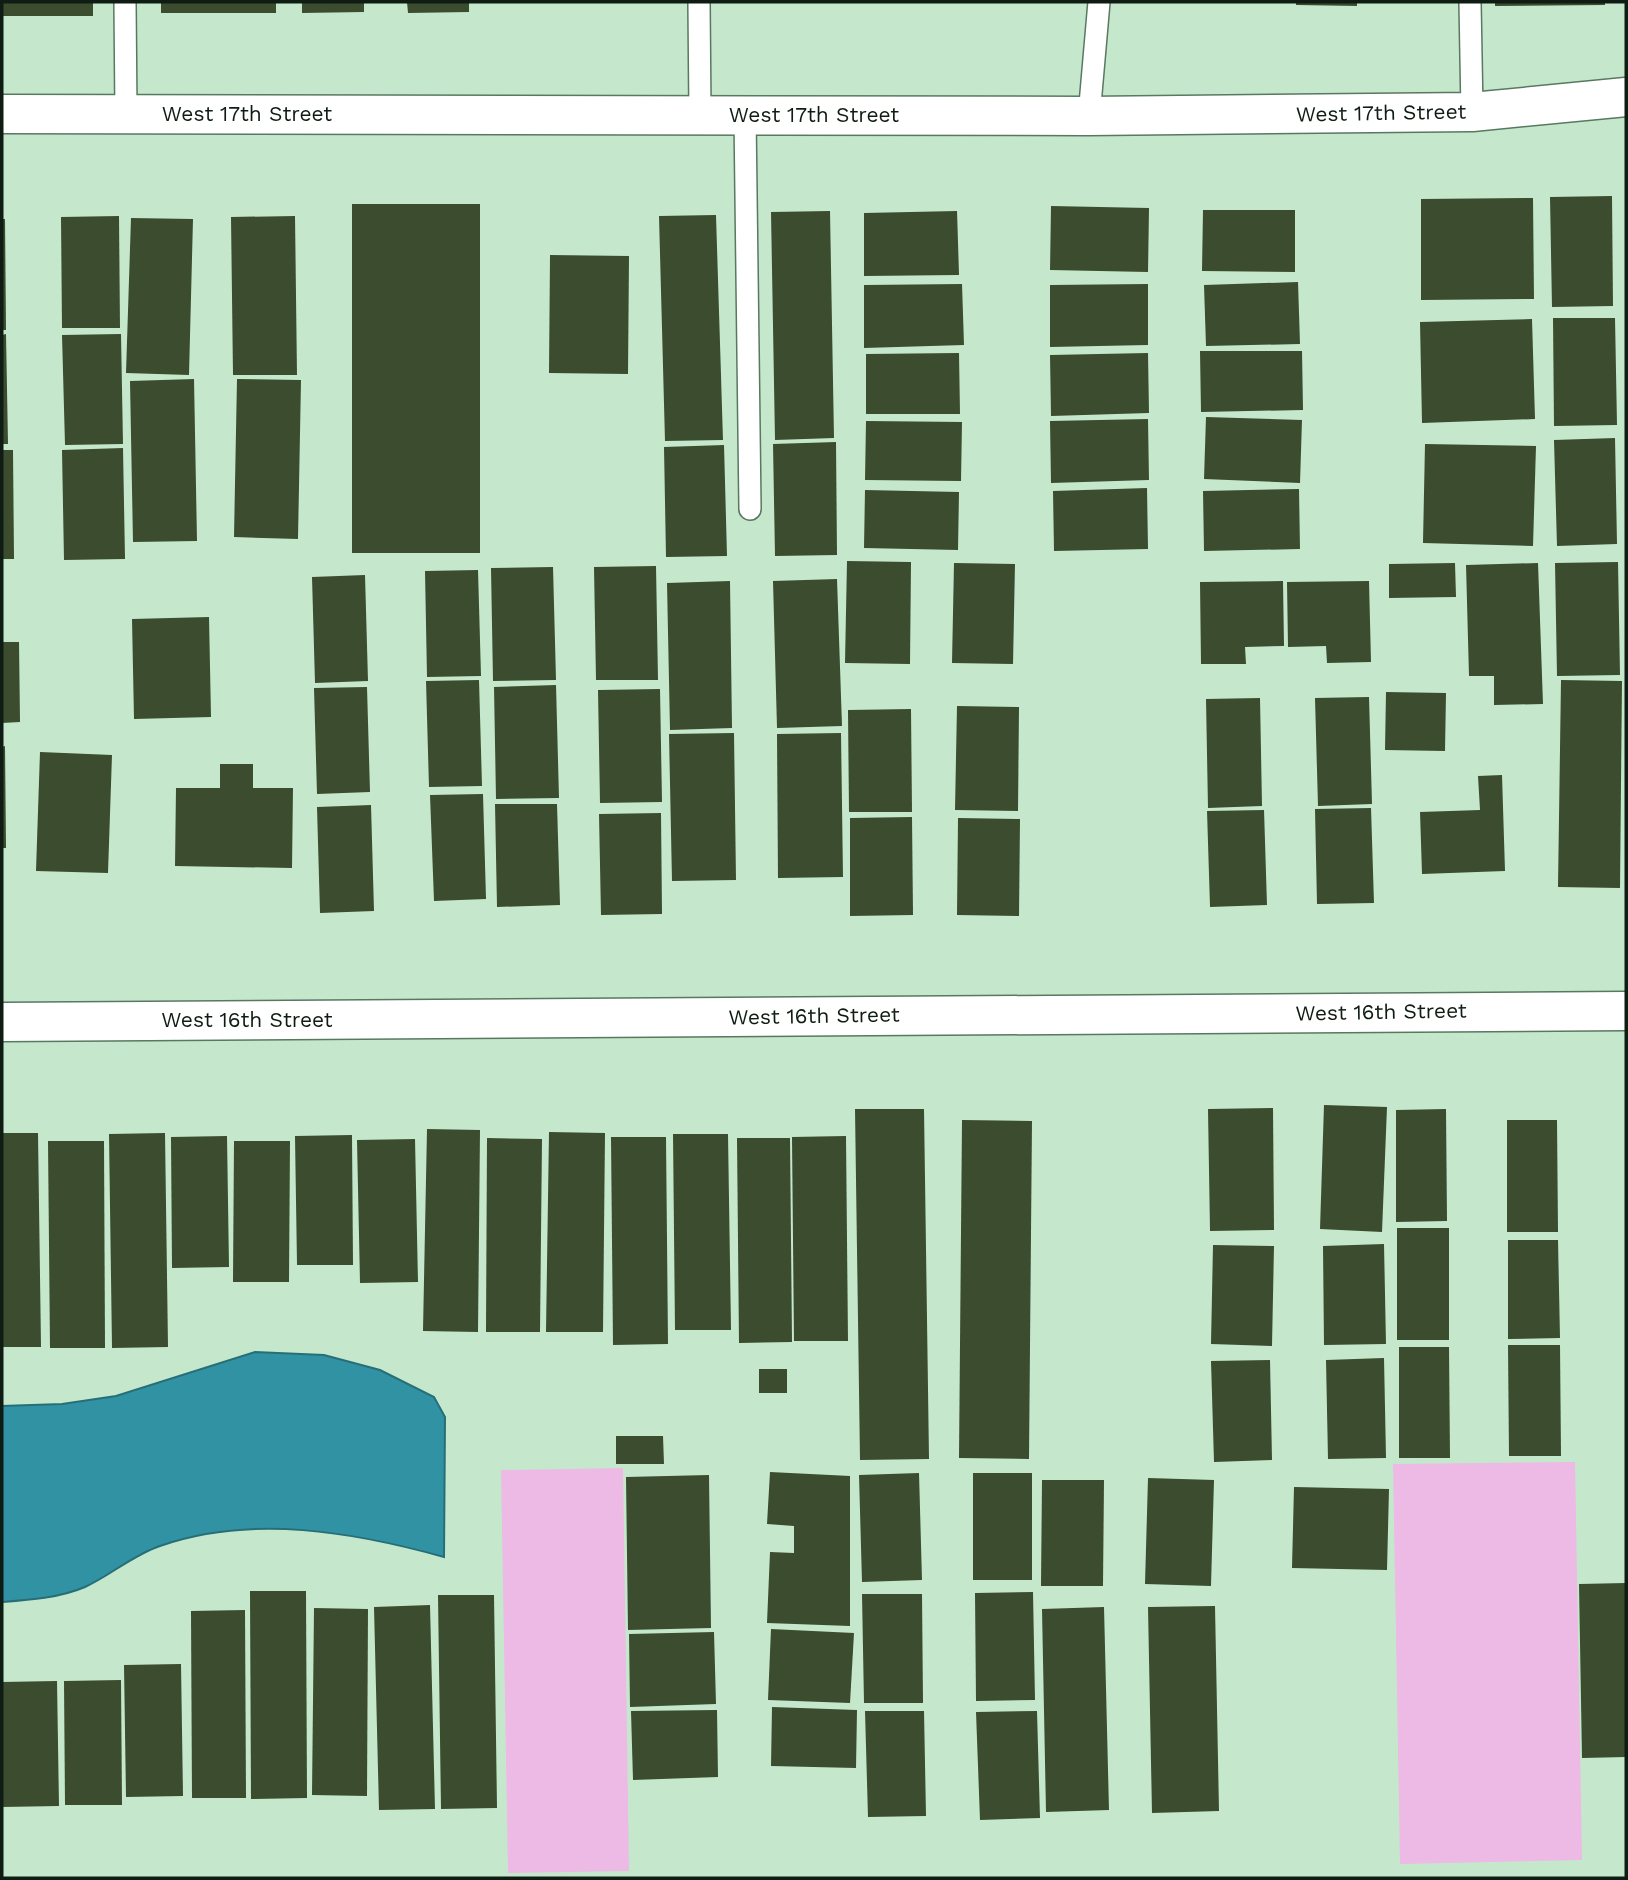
<svg xmlns="http://www.w3.org/2000/svg" width="1628" height="1880" viewBox="0 0 1628 1880" font-family="'Work Sans',sans-serif">
<style>
.green{fill:#edb9e5}
.water{fill:#3192a3;stroke:#276f78;stroke-width:2}
.building{fill:#3c4c2e}
.lines{fill:none;stroke-linecap:round;stroke-linejoin:round}
.service-casing{stroke:#587860;stroke-width:24}
.minor-casing{stroke:#587860;stroke-width:41}
.service{stroke:#fff;stroke-width:21}
.minor{stroke:#fff;stroke-width:38}
.labels{text-anchor:middle;stroke-width:7;stroke-linejoin:round;paint-order:stroke}
.street-label{font-size:21px;fill:#0f1c13;stroke:#fff}
</style>
<rect width="100%" height="100%" fill="#c5e8cd"/>
<g class="green">
<polygon points="1575,1462 1582,1860 1400,1864 1393,1464"/>
<polygon points="623,1468 629,1871 508,1873 501,1470"/>
</g>
<path class="water" d="M255,1352l69,3 56,15 54,27 11,20 -1,140c-90,-25 -192,-43 -284,-11 -27,9 -49,29 -75,41 -26,11 -55,13 -83,15v-196l60,-2 54,-8z"/>
<g class="building">
<rect x="2" y="2" width="91" height="14"/>
<rect x="161" y="2" width="115" height="11"/>
<polygon points="302,2 364,2 364,12 302,13"/>
<polygon points="407,2 469,2 469,12 408,13"/>
<polygon points="1296,2 1357,2 1357,6 1296,5"/>
<polygon points="1495,2 1605,2 1605,5 1495,6"/>
<polygon points="1612,196 1613,306 1552,307 1550,197"/>
<polygon points="1533,198 1534,299 1421,300 1421,199"/>
<rect x="352" y="204" width="128" height="349"/>
<polygon points="1051,206 1149,208 1148,272 1050,270"/>
<polygon points="1203,210 1295,210 1295,272 1202,271"/>
<polygon points="830,211 834,438 775,440 771,212"/>
<polygon points="957,211 959,275 864,276 864,213"/>
<polygon points="716,215 723,440 665,441 659,216"/>
<polygon points="119,216 120,328 62,328 61,217"/>
<polygon points="295,216 297,375 233,375 231,217"/>
<polygon points="131,218 193,219 189,375 126,373"/>
<polygon points="2,219 5,219 6,330 2,330"/>
<polygon points="550,255 629,256 628,374 549,373"/>
<polygon points="1298,282 1300,344 1206,346 1204,285"/>
<polygon points="962,284 964,345 864,348 864,285"/>
<polygon points="1148,284 1148,345 1050,347 1050,285"/>
<polygon points="1553,318 1615,318 1617,425 1554,426"/>
<polygon points="1532,319 1535,419 1422,423 1420,322"/>
<polygon points="6,334 8,444 2,444 2,335"/>
<polygon points="121,334 123,444 65,445 62,335"/>
<polygon points="1200,351 1302,351 1303,410 1201,412"/>
<polygon points="959,353 960,414 866,414 866,354"/>
<polygon points="1148,353 1149,413 1051,416 1050,355"/>
<polygon points="194,379 197,541 133,542 130,381"/>
<polygon points="237,379 301,380 298,539 234,537"/>
<polygon points="1206,417 1302,420 1300,483 1204,479"/>
<polygon points="1148,419 1149,480 1051,483 1050,421"/>
<polygon points="866,421 962,422 961,481 865,480"/>
<polygon points="1615,438 1617,544 1557,546 1554,440"/>
<polygon points="836,442 837,555 775,556 773,444"/>
<polygon points="1425,444 1536,446 1533,546 1423,543"/>
<polygon points="724,445 727,556 666,557 664,447"/>
<polygon points="123,448 125,559 64,560 62,450"/>
<polygon points="2,450 13,450 14,559 2,559"/>
<polygon points="1147,488 1148,549 1054,551 1053,491"/>
<polygon points="1299,489 1300,549 1204,551 1203,491"/>
<polygon points="865,490 959,492 958,550 864,548"/>
<polygon points="847,561 911,562 910,664 845,663"/>
<polygon points="1618,562 1620,675 1557,676 1555,563"/>
<polygon points="954,563 1015,564 1013,664 952,663"/>
<polygon points="1455,563 1456,597 1389,598 1389,564"/>
<polygon points="1538,563 1543,704 1494,705 1494,676 1469,676 1466,565"/>
<polygon points="656,566 658,680 596,680 594,567"/>
<polygon points="553,567 556,680 493,681 491,568"/>
<polygon points="478,570 481,676 427,677 425,571"/>
<polygon points="365,575 368,681 315,683 312,577"/>
<polygon points="837,579 842,726 777,728 773,581"/>
<polygon points="730,581 732,728 670,730 667,583"/>
<polygon points="1283,581 1284,646 1245,647 1246,664 1201,664 1200,582"/>
<polygon points="1369,581 1371,662 1327,663 1326,646 1288,647 1287,582"/>
<polygon points="209,617 211,717 134,719 132,619"/>
<polygon points="2,642 19,642 20,722 2,723"/>
<polygon points="479,680 482,786 429,787 426,681"/>
<polygon points="1561,680 1622,681 1620,888 1558,887"/>
<polygon points="556,685 559,798 496,799 494,687"/>
<polygon points="367,687 370,792 317,794 314,688"/>
<polygon points="660,689 662,802 600,803 598,690"/>
<polygon points="1386,692 1446,693 1445,751 1385,750"/>
<polygon points="1369,697 1372,804 1318,806 1315,698"/>
<polygon points="1260,698 1262,806 1208,808 1206,699"/>
<polygon points="957,706 1019,707 1018,811 955,810"/>
<polygon points="911,709 912,812 849,812 848,710"/>
<polygon points="734,733 736,880 672,881 669,734"/>
<polygon points="841,733 843,877 778,878 777,734"/>
<polygon points="5,746 6,848 2,848 2,747"/>
<polygon points="40,752 112,755 108,873 36,871"/>
<polygon points="220,764 253,764 253,788 293,788 292,868 175,866 176,788 220,788"/>
<polygon points="1502,775 1505,871 1422,874 1420,812 1480,810 1478,776"/>
<polygon points="483,794 486,899 434,901 430,795"/>
<polygon points="495,804 557,804 560,905 497,907"/>
<polygon points="371,805 374,911 320,913 317,807"/>
<polygon points="1371,808 1374,903 1317,904 1315,809"/>
<polygon points="1264,810 1267,905 1210,907 1207,811"/>
<polygon points="661,813 662,914 601,915 599,814"/>
<polygon points="912,817 913,915 850,916 850,818"/>
<polygon points="958,818 1020,819 1019,916 957,915"/>
<polygon points="1324,1105 1387,1107 1382,1232 1320,1229"/>
<polygon points="1273,1108 1274,1230 1210,1231 1208,1109"/>
<polygon points="855,1109 924,1109 929,1459 860,1460"/>
<polygon points="1446,1109 1447,1221 1396,1222 1396,1110"/>
<polygon points="962,1120 1032,1121 1029,1459 959,1458"/>
<polygon points="1507,1120 1557,1120 1558,1232 1507,1232"/>
<polygon points="427,1129 480,1130 478,1332 423,1331"/>
<polygon points="549,1132 605,1133 603,1332 546,1332"/>
<polygon points="2,1133 38,1133 41,1347 2,1347"/>
<polygon points="165,1133 168,1347 112,1348 109,1134"/>
<polygon points="673,1134 728,1134 731,1330 675,1330"/>
<polygon points="352,1135 353,1265 297,1265 295,1136"/>
<polygon points="227,1136 229,1267 172,1268 171,1137"/>
<polygon points="846,1136 848,1341 794,1341 792,1137"/>
<polygon points="611,1137 666,1137 668,1344 613,1345"/>
<polygon points="487,1138 542,1139 540,1332 486,1332"/>
<polygon points="737,1138 790,1138 792,1342 739,1343"/>
<polygon points="415,1139 418,1282 360,1283 357,1140"/>
<polygon points="48,1141 104,1141 105,1348 50,1348"/>
<polygon points="234,1141 290,1141 289,1282 233,1282"/>
<rect x="1397" y="1228" width="52" height="112"/>
<polygon points="1508,1240 1558,1240 1560,1338 1508,1339"/>
<polygon points="1384,1244 1386,1344 1324,1345 1323,1246"/>
<polygon points="1213,1245 1274,1246 1272,1346 1211,1344"/>
<polygon points="1508,1345 1560,1345 1561,1456 1509,1456"/>
<polygon points="1399,1347 1449,1347 1450,1458 1399,1458"/>
<polygon points="1384,1358 1386,1458 1328,1459 1326,1360"/>
<polygon points="1270,1360 1272,1460 1214,1462 1211,1361"/>
<rect x="759" y="1369" width="28" height="24"/>
<polygon points="616,1436 663,1436 664,1464 616,1464"/>
<polygon points="770,1472 850,1476 850,1626 767,1623 770,1552 794,1553 794,1526 767,1524"/>
<polygon points="919,1473 922,1580 862,1582 859,1475"/>
<rect x="973" y="1473" width="59" height="107"/>
<polygon points="709,1475 711,1628 628,1630 626,1477"/>
<polygon points="1148,1478 1214,1480 1211,1586 1145,1584"/>
<polygon points="1042,1480 1104,1480 1103,1586 1041,1586"/>
<polygon points="1294,1487 1389,1489 1387,1570 1292,1568"/>
<polygon points="1626,1583 1626,1757 1582,1758 1579,1584"/>
<polygon points="250,1591 306,1591 307,1798 251,1799"/>
<polygon points="1033,1592 1035,1700 976,1701 975,1593"/>
<polygon points="862,1594 922,1594 923,1703 864,1703"/>
<polygon points="438,1595 494,1595 497,1808 441,1809"/>
<polygon points="430,1605 435,1809 379,1810 374,1607"/>
<polygon points="1215,1606 1219,1811 1152,1813 1148,1607"/>
<polygon points="1104,1607 1109,1810 1046,1812 1042,1609"/>
<polygon points="314,1608 368,1609 367,1796 312,1795"/>
<polygon points="245,1610 246,1798 192,1798 191,1611"/>
<polygon points="771,1629 854,1633 850,1703 768,1700"/>
<polygon points="714,1632 716,1704 630,1707 629,1634"/>
<polygon points="181,1664 183,1796 126,1797 124,1665"/>
<polygon points="121,1680 122,1805 65,1805 64,1681"/>
<polygon points="57,1681 59,1806 2,1807 2,1682"/>
<polygon points="772,1707 857,1710 856,1768 771,1766"/>
<polygon points="717,1710 718,1777 633,1780 631,1711"/>
<polygon points="865,1711 924,1711 926,1816 868,1817"/>
<polygon points="1037,1711 1040,1818 980,1820 976,1712"/>
</g>
<g class="lines">
<g class="service-casing">
<g id="service">
<polyline points="125,2 126,114"/>
<polyline points="699,2 700,115"/>
<polyline points="1470,2 1472,112"/>
<polyline points="745,115 750,509"/>
<polyline points="1089,116 1099,2"/>
</g>
</g>
<g class="minor-casing">
<g id="minor">
<polyline points="2,114 1089,116 1472,112 1626,97"/>
<polyline points="2,1022 1626,1011"/>
</g>
</g>
<use href="#service" class="service"/>
<use href="#minor" class="minor"/>
</g>
<g class="labels">
<g class="street-label">
<text transform="translate(1381 113) rotate(-1)" y="7">West 17th Street</text>
<text x="247" y="121">West 17th Street</text>
<text x="814" y="122">West 17th Street</text>
<text transform="translate(1381 1012) rotate(-1)" y="7">West 16th Street</text>
<text transform="translate(814 1016) rotate(-1)" y="7">West 16th Street</text>
<text x="247" y="1027">West 16th Street</text>
</g>
</g>
<rect width="1628" height="1880" fill="none" stroke="#0f1c13" stroke-width="7"/>
</svg>
